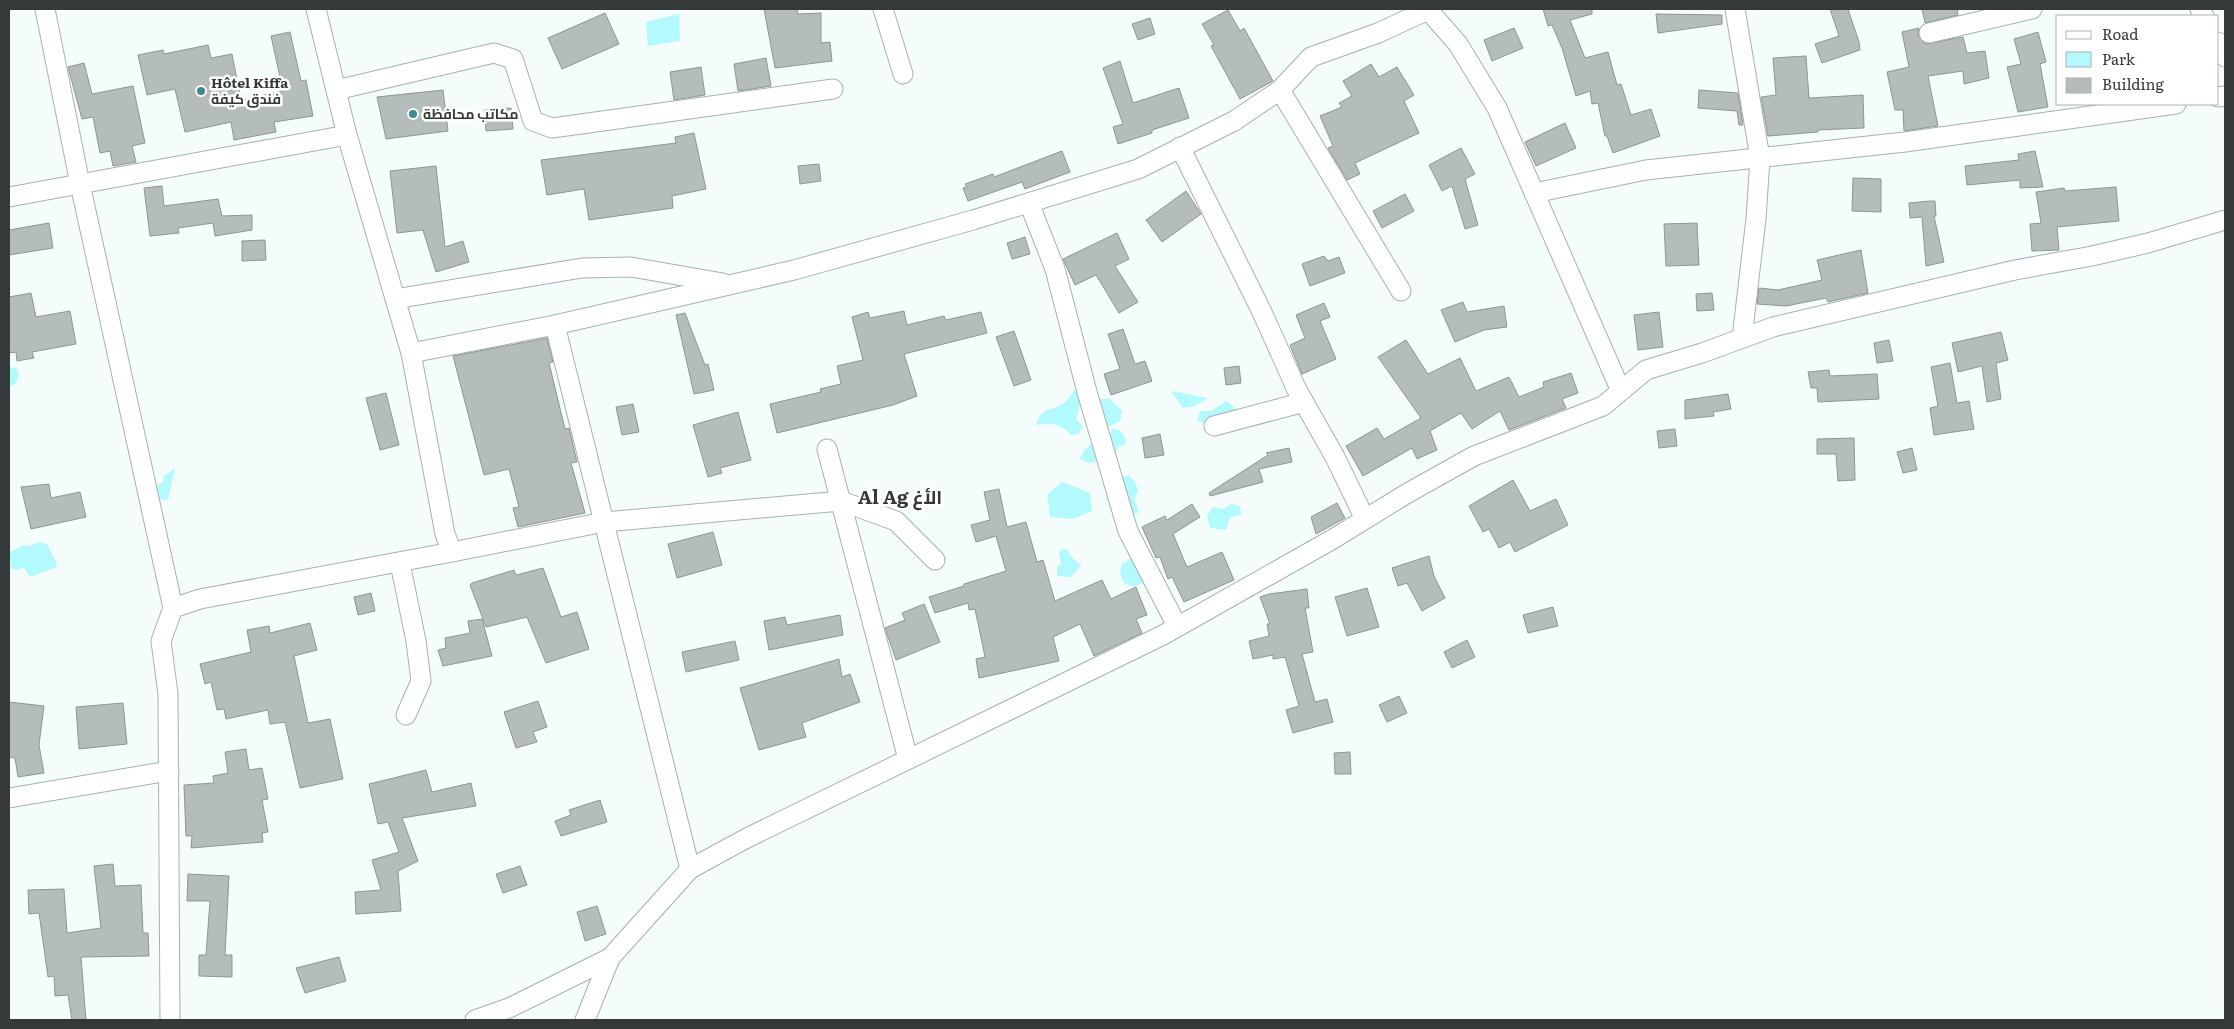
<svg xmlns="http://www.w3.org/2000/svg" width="2234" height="1029" viewBox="0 0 2234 1029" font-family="Literata,Cairo,serif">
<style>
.green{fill:#b2fafd}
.building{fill:#b5bcbc;stroke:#8e9595}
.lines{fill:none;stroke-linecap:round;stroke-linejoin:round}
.street-casing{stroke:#a9afb0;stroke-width:21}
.street{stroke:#fff;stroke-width:19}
.poi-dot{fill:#40888b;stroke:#fff;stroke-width:2}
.labels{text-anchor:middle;stroke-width:5;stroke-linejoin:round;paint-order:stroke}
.poi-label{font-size:14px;font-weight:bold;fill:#363939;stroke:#fff;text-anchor:start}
.district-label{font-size:19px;font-weight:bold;fill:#363939;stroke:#fff}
</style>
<rect width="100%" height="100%" fill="#f5fcfc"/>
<g class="green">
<polygon points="679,14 680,41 648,46 646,22"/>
<polygon points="9,367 16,368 19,374 16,383 9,387"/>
<path d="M1074,390l9,4 -7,25 7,8 -5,7 -7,1c-11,-12 -19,-12 -35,-10 6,-24 26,-9 38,-35z"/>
<polygon points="1171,391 1208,398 1195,406 1183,408"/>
<polygon points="1097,399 1110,399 1122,411 1120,421 1103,429"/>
<path d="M1226,401l11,9c-10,11 -26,17 -40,11l3,-10h11z"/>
<polygon points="1112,429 1119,430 1125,437 1126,445 1119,446 1114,456 1108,439"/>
<polygon points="1093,442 1100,461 1089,463 1079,459 1086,448"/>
<polygon points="175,468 168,500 158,499 153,488 163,482 164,476"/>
<polygon points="1128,475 1135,482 1138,491 1134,499 1139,512 1134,514 1128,510 1119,480"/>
<polygon points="1062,482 1090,493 1092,511 1073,519 1050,517 1047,495"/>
<polygon points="1231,504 1240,506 1241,515 1230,517 1226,530 1210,528 1207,516 1213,507 1223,509"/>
<path d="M40,542l8,3c2,8 8,13 9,22l-27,10 -6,-9 -7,2 -6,-2 -2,-16 10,-4 3,-3 8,1z"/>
<polygon points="1063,548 1069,551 1070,556 1081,565 1071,577 1057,576 1057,567 1061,564 1059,552"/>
<polygon points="1133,557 1146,581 1134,587 1124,583 1120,573 1122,564"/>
</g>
<g class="building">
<polygon points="764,9 797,9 798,14 821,13 821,43 830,42 832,61 775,68"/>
<polygon points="1543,9 1592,9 1592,14 1570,20 1585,58 1608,52 1617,85 1621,84 1631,115 1651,109 1660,136 1613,153 1607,136 1605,136 1598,103 1592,104 1590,91 1576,96 1562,48 1552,25 1548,26"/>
<polygon points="1830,9 1848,9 1859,42 1860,50 1822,63 1815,44 1839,36"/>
<polygon points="1922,9 1957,9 1958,15 1925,23"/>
<polygon points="1228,10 1240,31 1244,28 1273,81 1240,99 1211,46 1214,45 1202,24"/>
<polygon points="605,13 619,44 562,69 548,38"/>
<polygon points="1656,14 1722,15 1722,24 1658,33"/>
<polygon points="1150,18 1155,34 1138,40 1132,24"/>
<polygon points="1514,28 1523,48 1492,61 1484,40"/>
<polygon points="1919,28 1918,36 1925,44 1963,37 1967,53 1985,51 1989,78 1964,84 1963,71 1928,76 1938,126 1904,131 1903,110 1895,110 1887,72 1909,67 1902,32"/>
<polygon points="290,32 301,81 306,80 313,116 274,122 276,132 234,140 231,122 185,132 175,89 147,95 138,55 163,50 164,54 208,45 211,58 232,54 241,100 283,91 271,36"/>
<polygon points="2038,32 2046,62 2040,64 2048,107 2018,112 2007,67 2021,64 2014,39"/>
<polygon points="1806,56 1809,98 1863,95 1864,128 1818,130 1818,132 1768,136 1761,97 1776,95 1773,58"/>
<polygon points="766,58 771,86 738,91 734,64"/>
<polygon points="1120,61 1133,103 1179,88 1189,118 1152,130 1152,133 1118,144 1113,127 1123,124 1103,68"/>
<polygon points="84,63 92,94 133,86 145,143 132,146 136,162 113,166 110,151 100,153 93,117 82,119 68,67"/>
<polygon points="1371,64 1379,77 1397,67 1414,95 1404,101 1419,133 1355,163 1360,174 1347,180 1328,148 1333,146 1320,116 1342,107 1339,103 1352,96 1343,81"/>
<polygon points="701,67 705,95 674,100 670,72"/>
<polygon points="443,90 448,131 386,139 377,97"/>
<polygon points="1699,90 1738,93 1743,125 1739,125 1737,111 1698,108"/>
<polygon points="511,108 513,129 486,131 484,110"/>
<polygon points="1565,123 1576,148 1536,166 1525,142"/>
<polygon points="694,133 706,189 672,196 673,208 589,220 584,189 547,195 541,160 676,143 675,137"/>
<polygon points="1461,148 1475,174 1465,179 1478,225 1465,229 1452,186 1442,191 1429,165"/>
<polygon points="1062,151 1070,172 1025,189 1022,182 968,201 963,188 967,187 965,184 993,174 994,177"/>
<polygon points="2035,151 2043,187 2020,188 2020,180 1967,185 1965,166 2019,160 2018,154"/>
<polygon points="819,164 821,181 800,184 798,166"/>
<polygon points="436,166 445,247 463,241 469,262 436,272 423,230 397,233 390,171"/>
<polygon points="1853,178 1881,179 1881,212 1852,211"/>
<polygon points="162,186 164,206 218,199 222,216 252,215 252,230 215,236 213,223 178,228 179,233 150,236 144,188"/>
<polygon points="2116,187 2119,221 2057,227 2059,250 2032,251 2030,224 2041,223 2036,192 2064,188 2065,191"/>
<polygon points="1186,191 1201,214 1162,242 1146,220"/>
<polygon points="1405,194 1414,211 1382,228 1373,211"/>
<polygon points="1930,201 1935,201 1936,216 1934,216 1944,262 1926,266 1922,217 1910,218 1909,203"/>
<polygon points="49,223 53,248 9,255 9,230"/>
<polygon points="1697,223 1699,265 1666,266 1664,224"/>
<polygon points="1117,233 1129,259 1115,266 1138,302 1119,313 1096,275 1075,285 1063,259"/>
<polygon points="1025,237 1030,254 1012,259 1007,243"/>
<polygon points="265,240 266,260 242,261 242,241"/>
<polygon points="1861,250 1868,293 1828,302 1826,298 1786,306 1757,304 1759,288 1778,290 1822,280 1817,260"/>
<polygon points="1324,256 1328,261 1339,257 1345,273 1310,286 1302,264"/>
<polygon points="31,293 36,317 70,311 76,344 32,352 34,358 17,361 16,352 9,353 9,297"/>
<polygon points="1712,293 1714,310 1697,311 1696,294"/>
<polygon points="1463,302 1467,312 1504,306 1507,327 1484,330 1455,342 1441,310"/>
<polygon points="1324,303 1330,317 1320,321 1336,359 1302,374 1290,345 1305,338 1296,315"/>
<polygon points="904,311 907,325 944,316 946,320 981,312 987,333 904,354 917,396 893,405 777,433 770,404 821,392 820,389 841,384 837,366 863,360 852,317 868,312 870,318"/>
<polygon points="1659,312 1663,347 1638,350 1634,315"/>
<polygon points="685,313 705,365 708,364 714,390 694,394 676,315"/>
<polygon points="1123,329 1135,364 1145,361 1152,381 1111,395 1104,374 1120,369 1108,334"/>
<polygon points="1014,331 1031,380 1014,386 996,337"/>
<polygon points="2001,332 2008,360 1996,363 2001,399 1987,402 1982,366 1958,372 1952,343"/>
<polygon points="547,338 553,362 549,363 565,429 569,428 577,462 571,463 585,513 518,527 513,508 519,507 509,469 484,475 453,356"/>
<polygon points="1406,340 1428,374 1460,358 1476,391 1509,377 1519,397 1544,387 1543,382 1571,373 1578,393 1562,399 1566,408 1509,430 1500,411 1472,429 1461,413 1430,431 1437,450 1417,459 1412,448 1363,476 1346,446 1377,428 1384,439 1421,418 1378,357"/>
<polygon points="1889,340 1893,361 1877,363 1874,343"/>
<polygon points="1950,363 1957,403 1969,401 1974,429 1934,435 1930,408 1938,406 1931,367"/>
<polygon points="1239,366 1241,383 1226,385 1224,368"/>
<polygon points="1829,370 1830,376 1877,374 1879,399 1818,402 1817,388 1811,388 1808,372"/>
<polygon points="386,393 399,445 380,450 366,398"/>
<polygon points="1728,394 1731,409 1713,412 1714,416 1685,419 1685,400"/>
<polygon points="633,404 639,432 622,435 616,407"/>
<polygon points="738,412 751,460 720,468 722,473 708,477 693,425"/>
<polygon points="1675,429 1677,446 1659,448 1657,431"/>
<polygon points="1160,434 1164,455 1145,458 1142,438"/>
<polygon points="1854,438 1855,480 1838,481 1836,454 1817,454 1817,439"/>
<polygon points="1289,448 1292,462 1259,469 1263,482 1210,496 1209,493 1268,455 1266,453"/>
<polygon points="1912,448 1917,470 1903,473 1897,452"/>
<polygon points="1513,480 1530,511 1556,499 1568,525 1515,552 1510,542 1499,548 1489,529 1483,532 1469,506"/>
<polygon points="49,484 51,498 80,492 86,517 31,529 21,487"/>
<polygon points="999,489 1007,527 1026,522 1037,562 1043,560 1055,601 1102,580 1111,599 1136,587 1147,615 1136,619 1142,633 1094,656 1080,624 1053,637 1059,661 979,678 976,659 985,657 975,609 969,610 968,603 935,613 929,597 964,586 964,584 1006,571 996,536 976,542 971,525 990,520 984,492"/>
<polygon points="1337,503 1345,518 1316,534 1311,517"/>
<polygon points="1192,504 1200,517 1173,534 1187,567 1222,552 1234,580 1184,602 1172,577 1168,579 1160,557 1156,558 1142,527 1165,516 1167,520"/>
<polygon points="713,532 722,565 677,578 668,544"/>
<polygon points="1429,556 1434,576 1445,598 1422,611 1407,583 1398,586 1392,568"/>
<polygon points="543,568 561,617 577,612 589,649 546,663 527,617 486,627 470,585 472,583 514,570 516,575"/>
<polygon points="1367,588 1379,627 1347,636 1335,597"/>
<polygon points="1307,589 1309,608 1305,608 1313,652 1302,654 1315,702 1327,699 1333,722 1293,733 1286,710 1299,706 1285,657 1273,659 1273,655 1253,659 1249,641 1269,636 1267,624 1270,624 1260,597 1269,594"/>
<polygon points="371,593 375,611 358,615 354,597"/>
<polygon points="924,604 940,642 896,660 885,628 905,620 902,613"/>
<polygon points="1553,607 1558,626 1528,633 1523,615"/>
<polygon points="840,615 843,635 769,650 764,621 785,617 787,625"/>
<polygon points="482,619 492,656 443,666 438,650 446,648 445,638 470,633 468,621"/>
<polygon points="310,623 317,650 294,656 308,723 330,719 343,779 300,788 285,722 270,724 268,710 226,719 224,709 217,710 211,682 205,684 200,664 251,652 247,630 269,626 270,633"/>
<polygon points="1467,640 1475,657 1452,668 1444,652"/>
<polygon points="735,641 739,660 686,672 682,652"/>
<polygon points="839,659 842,677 850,674 860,702 802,723 806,737 759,750 740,688"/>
<polygon points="1399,696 1407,713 1387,722 1379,705"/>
<polygon points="538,701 547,727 533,732 537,742 516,748 504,712"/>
<polygon points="9,702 44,706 39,745 44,773 18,777 15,758 9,757"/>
<polygon points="123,703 127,744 79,749 76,707"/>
<polygon points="246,749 249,770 262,768 268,799 262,800 268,832 262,833 263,842 191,848 192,836 186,836 184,785 214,783 213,776 228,773 225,752"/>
<polygon points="1350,752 1351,774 1335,774 1334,753"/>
<polygon points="426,770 432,792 471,783 476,806 402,818 418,861 398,871 401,911 356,914 355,892 381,890 372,860 399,852 388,822 378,824 369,784"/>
<polygon points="600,800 607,822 561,836 555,821 571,815 569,810"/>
<polygon points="113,864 115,886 141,885 143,933 148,933 149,956 81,957 86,1020 72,1020 68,995 55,996 54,976 48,977 39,913 29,914 28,890 64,889 67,933 101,928 94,866"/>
<polygon points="520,866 527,885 503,893 496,874"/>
<polygon points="188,874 229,876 225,955 232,955 232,977 199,976 199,955 206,955 210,901 187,901"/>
<polygon points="597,906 606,934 585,941 577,912"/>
<polygon points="339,957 346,981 305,993 296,968"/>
</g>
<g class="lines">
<g class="street-casing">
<g id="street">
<polyline points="45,9 80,184 173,608"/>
<polyline points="883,9 903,74"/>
<polyline points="1735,9 1760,158 1756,219 1742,338"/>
<polyline points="2200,9 2204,16"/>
<polyline points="1429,11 1458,44 1497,108 1621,391"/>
<polyline points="1929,33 2032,9"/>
<polyline points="2218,42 2225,57"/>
<polyline points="336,90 494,53 513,59 533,121 552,128 833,89"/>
<polyline points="1280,90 1401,291"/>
<polyline points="2218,97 2225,96"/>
<polyline points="1180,147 1261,310 1297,390 1335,457 1365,519"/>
<polyline points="1534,193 1646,170 1905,142 2176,104"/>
<polyline points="9,197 347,135"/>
<polyline points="1029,203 1055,269 1087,392 1128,531 1177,626"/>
<polyline points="395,299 582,268 631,267 723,283"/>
<polyline points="555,325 690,869"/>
<polyline points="411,353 555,325 794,270 973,220 1138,169 1234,121 1280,90 1311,57 1378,33 1430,9"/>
<polyline points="1214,426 1304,402"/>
<polyline points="827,449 908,759"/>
<polyline points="452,552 604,522 841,501 896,521 935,560"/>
<polyline points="400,563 416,641 421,681 406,715"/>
<polyline points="9,798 169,771"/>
<polyline points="170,1020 168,694 161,641 173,608 200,599 452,552 445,534 411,353 347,135 316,9"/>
<polyline points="475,1020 509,1008 610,958 690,869 747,838 1163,635 1333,539 1406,494 1474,456 1603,406 1646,370 1702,353 1773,327 2015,270 2092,256 2148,243 2225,220"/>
<polyline points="585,1020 610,958"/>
</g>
</g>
<use href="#street" class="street"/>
</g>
<g class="poi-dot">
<circle cx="201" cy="91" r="5"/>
<circle cx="413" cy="114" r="5"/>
</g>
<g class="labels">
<g class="poi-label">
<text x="211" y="88">Hôtel Kiffa<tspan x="211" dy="16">فندق كيفة</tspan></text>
<text x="423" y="119">مكاتب محافظة</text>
</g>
<g class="district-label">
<text x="900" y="504">Al Ag الأغ</text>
</g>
</g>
<rect width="2234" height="1029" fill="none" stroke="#363939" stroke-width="20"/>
<rect x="2056" y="15" width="162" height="90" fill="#ffffff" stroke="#afb0b0"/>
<rect x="2066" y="31" width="25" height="8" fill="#ffffff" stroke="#afb0b0"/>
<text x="2102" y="40" font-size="15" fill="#363939">Road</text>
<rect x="2066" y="52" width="25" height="15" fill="#b2fafd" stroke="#afb0b0"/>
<text x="2102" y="65" font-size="15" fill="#363939">Park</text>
<rect x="2066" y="78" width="25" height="15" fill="#b5bcbc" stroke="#afb0b0"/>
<text x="2102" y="90" font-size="15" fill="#363939">Building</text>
</svg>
